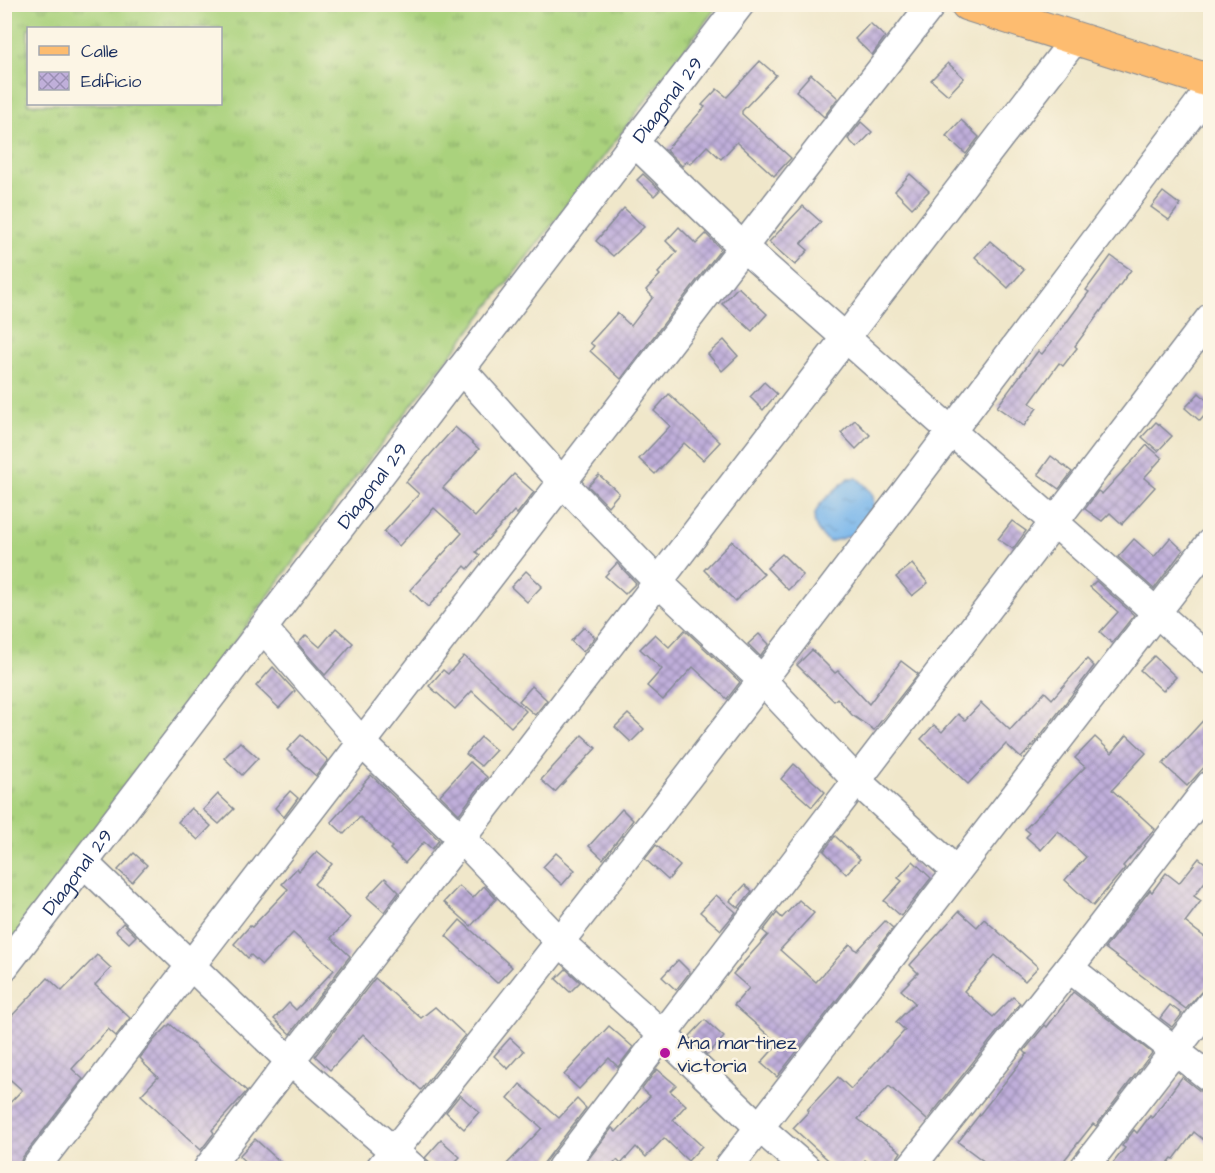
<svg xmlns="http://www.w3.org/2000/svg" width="1215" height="1173" viewBox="0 0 1215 1173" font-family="'Architects Daughter',sans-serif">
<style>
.grass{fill:url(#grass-tufts);stroke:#62806e;stroke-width:1.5;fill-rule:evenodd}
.water{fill:url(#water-ripples);stroke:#4a72a4;stroke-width:1.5}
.building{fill:url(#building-cross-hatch)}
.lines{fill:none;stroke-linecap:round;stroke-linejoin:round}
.minor-casing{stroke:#868b94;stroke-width:31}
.major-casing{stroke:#868b94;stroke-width:35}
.minor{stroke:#fff;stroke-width:28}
.major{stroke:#fdbc6f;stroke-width:33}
.poi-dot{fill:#b5179e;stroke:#fcf5e5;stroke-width:2}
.labels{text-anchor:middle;stroke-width:5;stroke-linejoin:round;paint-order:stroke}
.street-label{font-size:20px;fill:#1b2f5e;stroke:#fcf5e5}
.poi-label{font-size:20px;fill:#1b2f5e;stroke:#fcf5e5;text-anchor:start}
</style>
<defs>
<pattern id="grass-tufts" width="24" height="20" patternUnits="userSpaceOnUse" patternTransform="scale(1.5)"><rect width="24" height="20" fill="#aad27d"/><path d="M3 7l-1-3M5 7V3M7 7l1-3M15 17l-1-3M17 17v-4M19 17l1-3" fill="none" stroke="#8aab6a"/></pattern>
<pattern id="water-ripples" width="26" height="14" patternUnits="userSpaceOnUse" patternTransform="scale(1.5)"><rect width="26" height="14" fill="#78b6eb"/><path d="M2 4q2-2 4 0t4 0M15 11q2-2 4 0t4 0" fill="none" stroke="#6294c2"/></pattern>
<pattern id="building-cross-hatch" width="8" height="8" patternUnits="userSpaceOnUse" patternTransform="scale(1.5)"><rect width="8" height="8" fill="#c0afda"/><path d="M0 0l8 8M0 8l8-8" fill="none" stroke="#9b8fb4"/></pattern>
</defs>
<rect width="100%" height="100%" fill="#fcf5e5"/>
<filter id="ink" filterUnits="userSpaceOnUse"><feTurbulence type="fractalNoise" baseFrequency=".0167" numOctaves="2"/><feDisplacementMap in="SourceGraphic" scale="12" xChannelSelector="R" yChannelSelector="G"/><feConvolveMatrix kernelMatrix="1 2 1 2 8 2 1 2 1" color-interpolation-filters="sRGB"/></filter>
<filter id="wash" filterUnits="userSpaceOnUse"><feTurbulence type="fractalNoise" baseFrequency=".008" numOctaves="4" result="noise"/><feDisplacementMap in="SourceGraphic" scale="24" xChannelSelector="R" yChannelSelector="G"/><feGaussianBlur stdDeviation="1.35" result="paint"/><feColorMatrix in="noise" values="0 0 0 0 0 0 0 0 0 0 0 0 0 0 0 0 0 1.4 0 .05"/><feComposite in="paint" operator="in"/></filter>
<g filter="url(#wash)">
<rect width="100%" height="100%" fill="#f0e7ca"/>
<path class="grass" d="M5,5h713l-163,216 -207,266 -343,469zM28,28h192v76h-192z"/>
<path class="water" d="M848,478h9c15,13 21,19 14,39 -8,4 -8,10 -14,14 -7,7 -19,8 -28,11 -5,-4 -11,-9 -13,-15 -9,-21 21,-36 32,-49z"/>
<g id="blocks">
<g class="building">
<polygon points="870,23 885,37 872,55 855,39"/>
<polygon points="760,61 776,75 742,111 742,114 791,158 774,176 737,142 721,159 707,146 690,164 687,161 682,166 666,150 705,107 702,105 717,89 727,97"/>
<polygon points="948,63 964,78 948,95 931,80"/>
<polygon points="811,74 838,98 824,117 796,91"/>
<polygon points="961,120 979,137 966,154 946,136"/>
<polygon points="861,122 872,132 857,148 848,139"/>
<polygon points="643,174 660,190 654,196 637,180"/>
<polygon points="910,174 929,191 912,208 895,191"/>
<polygon points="1163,192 1180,205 1169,220 1151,207"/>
<polygon points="803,206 821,222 801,244 808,250 795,265 769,242"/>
<polygon points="624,208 644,227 613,256 596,241"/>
<polygon points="679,227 696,244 706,234 721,249 621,379 590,351 594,346 590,343 617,313 631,326 653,297 646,290 660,275 658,273 677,252 666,241"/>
<polygon points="990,241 1024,270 1008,288 975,257"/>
<polygon points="1111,256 1131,270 1075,346 1077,348 1063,366 1059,363 1030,403 1037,408 1024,426 997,407 1038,351 1042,354 1058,334 1089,292 1086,290"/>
<polygon points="738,287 767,314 752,331 722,304"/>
<polygon points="724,340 738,356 722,371 708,354"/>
<polygon points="764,382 777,394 763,410 750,397"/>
<polygon points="1199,393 1210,403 1210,409 1200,421 1185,408"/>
<polygon points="669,394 720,442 703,460 684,443 655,474 639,459 670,426 654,411"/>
<polygon points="855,420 870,435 856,449 841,433"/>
<polygon points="1156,422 1172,436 1158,451 1142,437"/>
<polygon points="455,427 479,449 443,488 475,517 514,474 534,492 517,514 514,511 476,552 480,555 468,569 465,566 428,607 410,590 462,533 434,508 399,546 384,532 419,494 406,482"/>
<polygon points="1147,445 1162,458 1144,478 1155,487 1122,524 1110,513 1102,521 1085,509 1098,491 1102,494"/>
<polygon points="1051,456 1072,472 1059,489 1038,474"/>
<polygon points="599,475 619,493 608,506 588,486"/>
<polygon points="1012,521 1026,531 1013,549 998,539"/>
<polygon points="1170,538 1183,550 1154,589 1118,557 1134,539 1154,557"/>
<polygon points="732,541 764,574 735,601 704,570"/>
<polygon points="782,554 803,575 788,590 767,568"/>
<polygon points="617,563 636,583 625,594 605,576"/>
<polygon points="912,564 928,583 912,596 896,577"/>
<polygon points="526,571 542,586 527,602 511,587"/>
<polygon points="1096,581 1134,615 1112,643 1100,632 1118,612 1090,587"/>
<polygon points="584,627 595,637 583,652 571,641"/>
<polygon points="336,628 353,643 325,675 298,644 306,635 320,647"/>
<polygon points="685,630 740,682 727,699 693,667 663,700 647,686 662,669 640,649 655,634 669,647"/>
<polygon points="759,634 769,644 760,656 748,644"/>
<polygon points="812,650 835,673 838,671 869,704 901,661 918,674 874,730 852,715 837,698 834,701 797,665"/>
<polygon points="464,656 526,711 511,727 472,691 455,709 429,686 443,670 448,674"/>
<polygon points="1154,656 1176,677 1163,691 1140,670"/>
<polygon points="1087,659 1094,666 1034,744 1021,758 1006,744 968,784 921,739 934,725 942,732 958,714 965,720 981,703 1010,730 1045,692 1052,699"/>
<polygon points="273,667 295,691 279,708 256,686"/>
<polygon points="532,686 547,700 535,715 519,701"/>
<polygon points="1210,713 1210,761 1187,786 1163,764"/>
<polygon points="628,714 644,729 631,742 615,727"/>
<polygon points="301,735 328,760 316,776 287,750"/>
<polygon points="582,735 596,748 555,792 541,780"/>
<polygon points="1127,735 1146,753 1112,790 1155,829 1123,866 1125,868 1093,906 1065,880 1086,857 1058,831 1041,850 1026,837 1030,833 1025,829 1085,767 1075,758 1095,737 1112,753"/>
<polygon points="481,737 496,750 481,766 466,754"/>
<polygon points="240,742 258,758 242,775 224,758"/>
<polygon points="470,762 487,777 459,814 440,795"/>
<polygon points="794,764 825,792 812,807 781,779"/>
<polygon points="371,775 439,840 432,849 424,842 405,863 390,849 392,847 360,817 344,834 331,822 364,785 363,784"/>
<polygon points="290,791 298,798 284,817 275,808"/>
<polygon points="218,794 234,809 219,824 203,810"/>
<polygon points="191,808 211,826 198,840 178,822"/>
<polygon points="622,809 633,820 603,859 589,846"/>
<polygon points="835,836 860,859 846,874 824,851"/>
<polygon points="656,845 680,866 668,880 645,859"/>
<polygon points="317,851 332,864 314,884 350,918 331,938 350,956 290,1034 274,1019 289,1003 296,1010 334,970 293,933 262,965 251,955 248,958 234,944 250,926 252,927 288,889 282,884 297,868 299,871"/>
<polygon points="134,853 147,865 132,882 118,870"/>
<polygon points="556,853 575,870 562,885 543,867"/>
<polygon points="1199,858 1210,867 1210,875 1194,896 1201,901 1185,922 1210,941 1210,982 1186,1009 1105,948 1150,890 1152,892 1166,873 1179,883"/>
<polygon points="913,861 931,878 901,916 884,901 902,881 898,878"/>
<polygon points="385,878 399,892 384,912 367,897"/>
<polygon points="745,885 752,891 738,908 730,901"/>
<polygon points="459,886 473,898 484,886 496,899 471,926 444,902"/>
<polygon points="716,895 736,912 721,930 700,912"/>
<polygon points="799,900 814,913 780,950 816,982 850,944 857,951 885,921 893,928 777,1077 761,1063 778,1044 734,1005 749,988 733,974 768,935 763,931 777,913 782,918"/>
<polygon points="959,911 977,927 984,919 1038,967 1025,981 995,955 964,991 993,1017 1013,997 1020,1003 927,1120 889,1086 858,1119 901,1152 897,1158 894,1168 877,1168 865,1160 859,1168 837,1168 793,1128 809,1111 807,1110 838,1077 851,1089 905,1030 896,1022 915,1003 901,990 918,973 910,965"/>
<polygon points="460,920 512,967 497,983 446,936"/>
<polygon points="123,923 136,936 129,943 116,931"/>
<polygon points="97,955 111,968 95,985 130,1018 116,1036 108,1029 72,1069 83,1079 22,1158 19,1168 4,1168 4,1109 22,1090 4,1074 4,1024 48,978 62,991"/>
<polygon points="678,960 690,972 676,990 662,977"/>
<polygon points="566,969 580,982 570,992 556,979"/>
<polygon points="375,978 421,1018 435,1007 465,1035 421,1090 363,1034 330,1070 315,1056"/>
<polygon points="1073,992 1152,1053 1096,1126 1093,1124 1058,1168 993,1168 958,1142 1027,1054 1024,1051 1045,1025 1047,1027"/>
<polygon points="1170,1005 1182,1014 1172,1027 1160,1018"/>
<polygon points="705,1020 724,1037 707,1055 689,1037"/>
<polygon points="170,1024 247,1091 212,1130 214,1133 201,1150 141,1095 158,1077 142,1062 143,1061 140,1058 154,1040"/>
<polygon points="609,1026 633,1047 618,1067 609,1058 579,1089 564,1075"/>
<polygon points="510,1038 524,1051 508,1069 494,1056"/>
<polygon points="657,1069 676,1085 670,1091 686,1105 673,1120 702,1146 688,1161 664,1138 646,1157 636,1147 621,1164 617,1160 610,1168 586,1168 583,1166 612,1128 616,1132 650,1096 642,1089"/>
<polygon points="1182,1077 1200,1091 1210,1094 1210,1145 1194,1132 1174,1159 1172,1158 1164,1168 1109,1168 1125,1148 1122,1146 1134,1130 1137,1133 1150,1116 1152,1118"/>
<polygon points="520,1084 559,1118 577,1099 586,1108 540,1168 503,1168 542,1128 508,1098"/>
<polygon points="460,1095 479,1112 464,1129 446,1112"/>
<polygon points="255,1139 287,1168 252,1168 239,1156"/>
<polygon points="441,1140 460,1157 449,1168 437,1168 425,1158"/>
</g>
</g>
</g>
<g filter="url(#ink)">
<use href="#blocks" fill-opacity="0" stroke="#868b94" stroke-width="1.5"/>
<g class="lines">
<g class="minor-casing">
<g id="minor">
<polyline points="634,142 743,247 1210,660"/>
<polyline points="461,369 563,483 658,582 763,681 857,781 956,871"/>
<polyline points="263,628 363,744 461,838 560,942 663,1035 760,1128 806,1168"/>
<polyline points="84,863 290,1061 413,1168"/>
<path id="s1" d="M4,967l736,-963"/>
<polyline points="1069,968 1210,1078"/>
<polyline points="35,1168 743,247 932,4"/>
<polyline points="208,1168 1075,39"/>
<path d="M380,1168c285,-353 556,-717 830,-1079"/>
<polyline points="561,1168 1210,318"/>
<polyline points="728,1168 1210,543"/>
<polyline points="910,1168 1069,968 1210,785"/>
<polyline points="1084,1168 1210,1005"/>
</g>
</g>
<g class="major-casing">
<polyline id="major" points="967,4 1210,81"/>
</g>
<use href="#minor" class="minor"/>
<use href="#major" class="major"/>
</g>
</g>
<circle class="poi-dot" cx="665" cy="1053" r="6"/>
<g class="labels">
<g class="street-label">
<text dy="7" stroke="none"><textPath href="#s1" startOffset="1092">Diagonal 29</textPath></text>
<text dy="7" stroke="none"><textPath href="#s1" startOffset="606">Diagonal 29</textPath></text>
<text dy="7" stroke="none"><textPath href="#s1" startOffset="120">Diagonal 29</textPath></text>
</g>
<g class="poi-label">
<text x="677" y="1049">Ana martinez<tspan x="677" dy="23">victoria</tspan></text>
</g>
</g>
<rect width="1215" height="1173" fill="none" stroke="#fcf5e5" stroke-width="24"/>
<rect x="27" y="27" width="195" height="78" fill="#fcf5e5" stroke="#a2a6af" stroke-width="1.5"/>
<rect x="39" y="46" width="30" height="9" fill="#fdbc6f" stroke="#a2a6af" stroke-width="1.5"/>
<text x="81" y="57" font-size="18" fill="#1b2f5e">Calle</text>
<rect x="39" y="72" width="30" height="18" fill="url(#building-cross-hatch)" stroke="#a2a6af" stroke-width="1.5"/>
<text x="81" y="87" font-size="18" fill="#1b2f5e">Edificio</text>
</svg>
